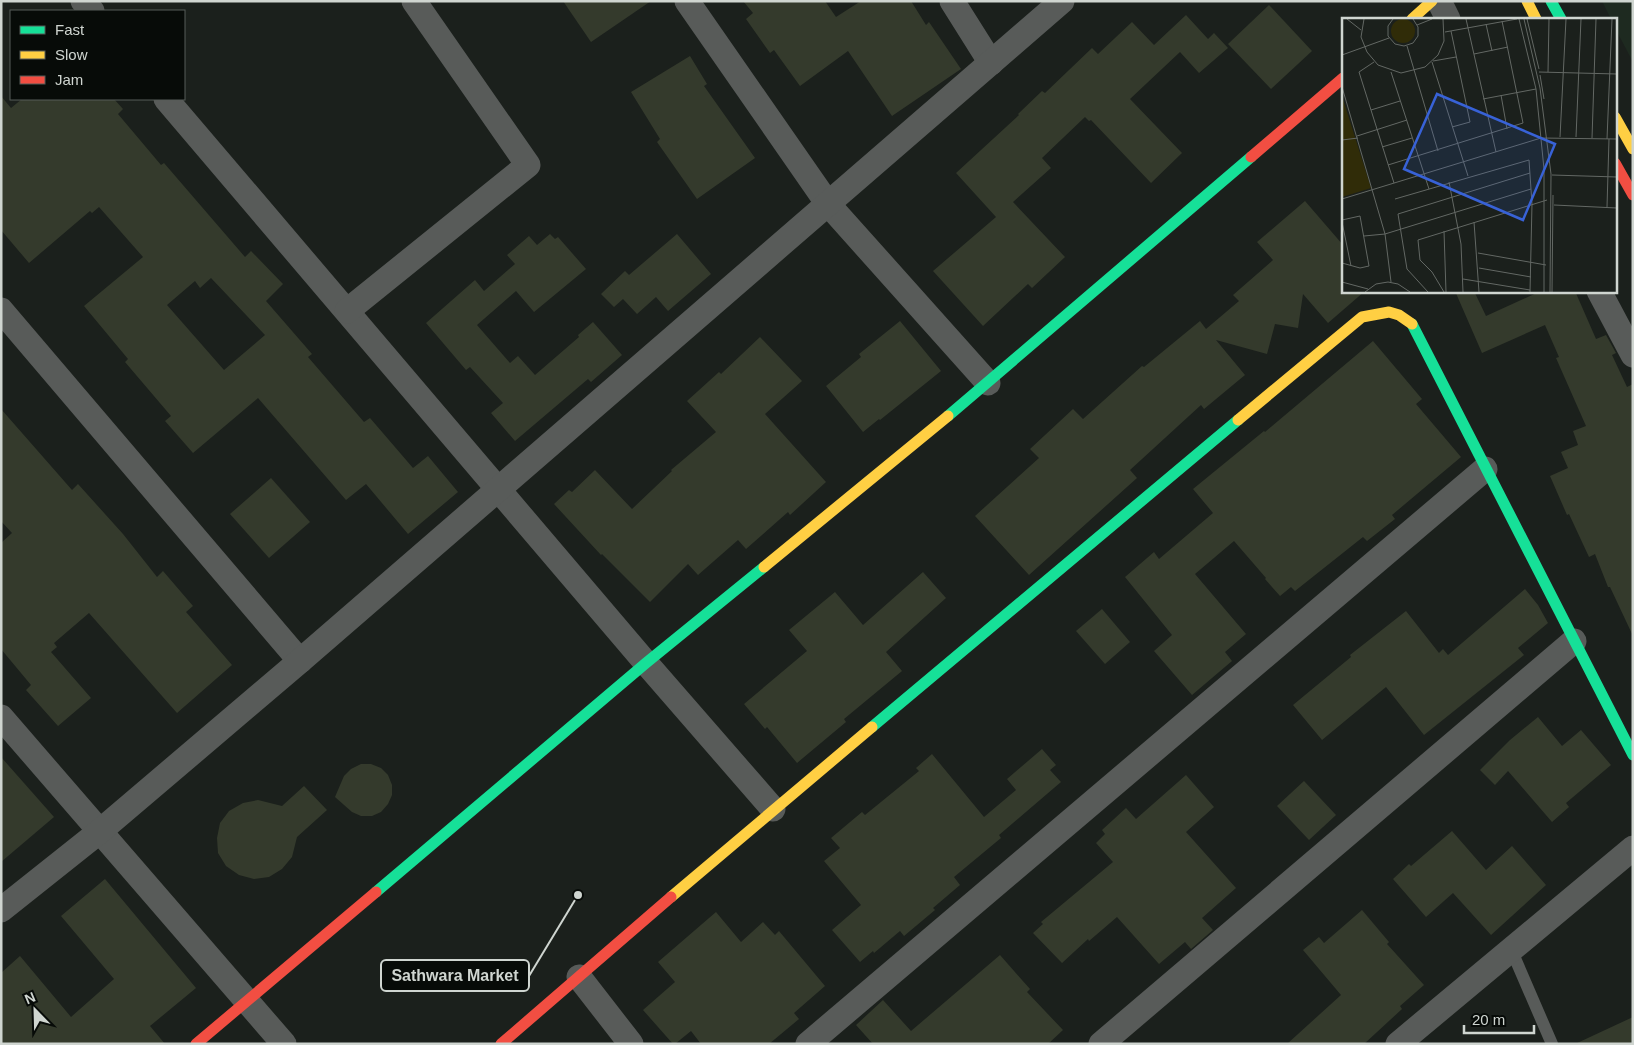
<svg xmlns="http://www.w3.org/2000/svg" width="1634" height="1045" viewBox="0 0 1634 1045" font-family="Helvetica,sans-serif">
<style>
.built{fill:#1e2a20}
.building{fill:#343a2c;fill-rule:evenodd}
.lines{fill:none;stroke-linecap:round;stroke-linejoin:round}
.lane{stroke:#585b59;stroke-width:12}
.street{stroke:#585b59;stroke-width:25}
.fast{stroke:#16e098;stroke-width:11}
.slow{stroke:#ffcf43;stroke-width:11}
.jam{stroke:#f24e42;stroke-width:11}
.inset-road{fill:none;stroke:#636864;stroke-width:1}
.view{fill:#3862d7;fill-opacity:0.15;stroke:#3862d7;stroke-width:2.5}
.inset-edge{fill:none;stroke:#cfd5d0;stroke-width:2.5}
.leader{fill:none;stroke:#cfd5d0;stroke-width:2}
.callout-dot{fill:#cfd5d0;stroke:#070b08;stroke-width:2}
.callout{fill:#070b08;stroke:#cfd5d0;stroke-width:2}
.callout-label{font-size:16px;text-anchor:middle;font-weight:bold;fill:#cfd5d0}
</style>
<rect width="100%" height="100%" fill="#1b201c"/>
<polygon class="built" points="1602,1 1633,1 1633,62 1615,28 1615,19 1611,19"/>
<g class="building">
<polygon points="563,1 651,1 591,42"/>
<polygon points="743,1 825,1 836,17 861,1 911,1 926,25 929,22 961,69 892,116 848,51 800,86 774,50 770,53 746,19 753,13"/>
<polygon points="1269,5 1312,51 1271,89 1228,44"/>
<polygon points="1186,15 1208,39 1214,33 1228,48 1199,73 1180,52 1130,99 1182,153 1151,183 1091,120 1089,121 1085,117 1042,158 1051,168 1013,202 1065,257 1032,288 1028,284 983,326 933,271 996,217 956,173 1019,115 1018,114 1042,91 1045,93 1092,48 1098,54 1132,22 1154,45"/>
<polygon points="690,56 707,84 704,86 755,158 697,199 657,142 660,139 631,92"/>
<path d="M1,96l10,12 11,-9h92l9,10 -5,5 43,51 3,-2 81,94 6,-6 32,33 -17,17 46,53 -4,3 56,65 6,-4 43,50 15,-12 30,36 -50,42 -42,-50 -20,16 -88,-102 -65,55 -28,-32 6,-5 -46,-54 3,-3 -44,-53 59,-49 -44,-50 -7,6 -2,-2 -61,52 -28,-33zM211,278l54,57 -41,35 -57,-65 28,-24 5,7z"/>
<polygon points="1305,201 1343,245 1343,291 1365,291 1328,323 1303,294 1298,328 1275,324 1267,354 1216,340 1245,375 1204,409 1201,405 1130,470 1137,478 1029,575 975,516 1039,458 1030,449 1073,409 1083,419 1142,366 1144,367 1200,321 1206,329 1239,301 1233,295 1273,260 1257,242"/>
<polygon points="550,234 555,239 558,237 586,269 534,312 516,291 477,325 510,363 518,356 535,375 579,337 578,335 593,322 622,355 591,382 588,379 515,441 491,413 503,403 470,367 466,370 426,323 475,280 484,291 515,264 507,255 529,236 537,245"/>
<polygon points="677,234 711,274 668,311 656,297 637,314 623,299 614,307 601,294 625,271 629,275"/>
<polygon points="1455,291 1474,291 1486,316 1541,291 1575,291 1596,339 1606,335 1616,353 1612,355 1627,387 1633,384 1633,636 1610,587 1608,587 1595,554 1589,557 1569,514 1567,515 1550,476 1568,468 1561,452 1578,445 1573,431 1586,426 1556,358 1559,357 1545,325 1482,353"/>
<polygon points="900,321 941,371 880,420 879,419 863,432 826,386 861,357 859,354"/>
<polygon points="760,337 802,381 765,414 826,482 790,515 788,512 746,549 738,540 698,575 688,564 650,602 602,554 601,555 554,504 569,490 572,492 595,470 632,509 672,471 671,470 716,432 687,401 719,372 721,374"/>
<polygon points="1373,341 1422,399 1416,404 1461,457 1392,515 1395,519 1367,541 1363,537 1295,591 1291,587 1280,596 1265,579 1266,578 1234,541 1195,574 1246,634 1225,652 1232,661 1192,695 1154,651 1172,635 1125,577 1154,552 1159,559 1213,513 1193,489 1264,431 1265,432"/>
<polygon points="1,409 72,490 78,484 123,534 157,577 163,571 193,606 186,612 232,665 177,713 89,613 54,643 57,647 51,652 91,698 58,726 26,690 31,685 1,649 1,543 12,533 1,521"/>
<polygon points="271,478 310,522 269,558 230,514"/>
<polygon points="923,572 946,598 886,652 902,671 844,719 846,722 797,763 767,727 765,729 744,704 807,651 789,630 835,592 863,625"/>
<polygon points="1525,589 1538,605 1548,623 1518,648 1524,655 1424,735 1386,687 1322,740 1293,705 1351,657 1350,655 1406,611 1439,653 1443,649 1448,655"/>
<polygon points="1102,609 1130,642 1105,664 1076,631"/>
<polygon points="1538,717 1562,746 1581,730 1611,765 1566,803 1569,807 1552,822 1508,771 1495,785 1480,770 1510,740"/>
<polygon points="1042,749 1056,765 1050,770 1061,782 999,835 1001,838 954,877 960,885 933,908 935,910 904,936 900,931 874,953 873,951 860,962 832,930 861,905 824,861 840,848 831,838 862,812 865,815 919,771 916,768 932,754 984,817 1016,790 1007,779"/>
<polygon points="1,757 54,817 1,862"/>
<polygon points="361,764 371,764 381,768 388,775 392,785 392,795 388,804 381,812 372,816 361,816 352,812 335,797 344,776 351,769"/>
<polygon points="1186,775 1214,807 1186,832 1236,888 1202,918 1213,930 1191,949 1185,942 1159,964 1117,917 1089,941 1088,939 1062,963 1033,933 1043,924 1041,922 1113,862 1096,843 1105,834 1102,830 1126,808 1136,819"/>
<polygon points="1304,781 1336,815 1309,840 1277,806"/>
<polygon points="304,786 327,810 297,837 292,857 282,869 269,877 254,879 239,875 226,866 218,853 217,838 220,823 229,811 243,803 258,800 282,806"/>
<polygon points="1452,831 1486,870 1512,846 1546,885 1491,935 1453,893 1426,917 1393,879 1409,864 1411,866"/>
<polygon points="105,879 196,988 150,1026 165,1044 1,1044 1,973 20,956 71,1017 114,979 61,916"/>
<polygon points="1362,910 1389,942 1387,944 1424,985 1400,1006 1402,1009 1364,1044 1287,1044 1341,995 1303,950 1319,937 1324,943"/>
<polygon points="716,912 741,942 763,922 775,935 779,931 825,986 794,1013 799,1019 769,1044 701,1044 691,1031 675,1044 673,1044 643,1010 675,982 658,962"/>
<polygon points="1000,955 1030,989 1027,992 1063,1030 1048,1044 873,1044 856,1025 883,1000 911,1031"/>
<polygon points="1633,1017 1633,1044 1575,1044"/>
</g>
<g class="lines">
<polyline class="lane" points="1511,949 1552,1044"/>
<g class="street">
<polyline points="83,1 92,11"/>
<polyline points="687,1 828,204 988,383"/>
<polyline points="952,1 991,63"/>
<polyline points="1439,1 1448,19"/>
<polyline points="166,99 646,663 773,809"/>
<polyline points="1599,291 1633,355"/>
<polyline points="1,310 300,661"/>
<polyline points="347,311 528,165 414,1"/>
<polyline points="1,717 284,1044"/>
<polyline points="1,910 99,832 300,661 1062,1"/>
<polyline points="579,977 631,1044"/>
<polyline points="808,1044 1485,469"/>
<polyline points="1101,1044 1574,641"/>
<polyline points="1398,1044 1633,848"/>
</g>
<g class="fast">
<polyline points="1551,1 1561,19"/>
<polyline points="1412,324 1633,755"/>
<polyline points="948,416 1251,157"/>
<polyline points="872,727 1238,420"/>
<polyline points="376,892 646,663 764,567"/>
</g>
<g class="slow">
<polyline points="1527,1 1536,19"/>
<polyline points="1412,19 1432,1"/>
<polyline points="1615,117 1633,149"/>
<polyline points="1238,420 1362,317 1389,312 1399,315 1412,324"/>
<polyline points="764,567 948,416"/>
<polyline points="671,897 872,727"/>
</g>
<g class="jam">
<polyline points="1251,157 1343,78"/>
<polyline points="1615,163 1633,195"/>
<polyline points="196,1044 376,892"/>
<polyline points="501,1044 671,897"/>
</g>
</g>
<g transform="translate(1342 18)">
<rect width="275" height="275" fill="#1b201c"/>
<path d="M49 13a12 12 0 1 1 24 0a12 12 0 1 1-24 0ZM0,78l29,92 -29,9z" fill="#302c08"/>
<path class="inset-road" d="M5,1l14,11M22,1l-3,18 6,15 11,13 23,8 24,-6 13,-12 6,-14 -1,-22M51,1l-5,7v10l7,8 9,2 9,-3 5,-7v-9l-5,-8M124,1l30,133M177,1l17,70 8,80v123M182,1l16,69 11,86 -1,118M185,1l12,50M144,6l6,27M75,7l15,-6M109,13l19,91 -18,5M103,14l72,-13M65,28l31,105M132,36l34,-7M0,37l47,-17M91,43l23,-4M32,44l-15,10 35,111M90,44l36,114M49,54l38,117M197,54l78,2M206,54l1,-53M198,57l4,24M0,69l43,147 6,48M159,77l6,34M141,81l53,-10M29,92l29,-9M15,118l50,-16M218,119l6,-118M234,119l5,-118M250,120l4,-119M265,121l5,-120M0,122l16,-2M40,129l30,-9M46,147l135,-42 -21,-102M210,157l65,2M107,164l12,62 2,48M0,181l199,-61 76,1M53,181l134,-39 3,44 -2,88M212,187l63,3M265,189l2,-68M0,202l18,-4 9,50 -9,2 -18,-5M0,204l9,44M132,204l5,70M102,213l2,61M22,218l21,-2 146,-45M136,235l68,12M137,250l52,9M121,261l67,11M0,264l26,7M23,274l11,-8 12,-2 10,2 12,8M86,274l-21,-23 -9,-55 132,-41M102,274l-12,-20 -12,-12 -2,-20 129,-40M210,274l1,-97"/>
<path class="view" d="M95,76l118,50 -32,76 -119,-51z"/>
<rect width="275" height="275" class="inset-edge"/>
</g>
<path class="leader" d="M578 895L529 976"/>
<circle class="callout-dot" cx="578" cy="895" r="5"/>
<rect class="callout" x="381" y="960" width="148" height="31" rx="5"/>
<g class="callout-label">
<text x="455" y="981">Sathwara Market</text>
</g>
<rect width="1634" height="1045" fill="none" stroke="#cfd5d0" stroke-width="5"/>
<rect x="10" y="10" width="175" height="90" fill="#070b08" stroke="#575c58"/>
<rect x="20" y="26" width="25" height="8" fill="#16e098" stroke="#575c58"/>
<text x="55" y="35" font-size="15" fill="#cfd5d0">Fast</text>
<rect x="20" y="51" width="25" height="8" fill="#ffcf43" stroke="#575c58"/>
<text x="55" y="60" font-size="15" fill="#cfd5d0">Slow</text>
<rect x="20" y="76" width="25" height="8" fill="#f24e42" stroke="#575c58"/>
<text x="55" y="85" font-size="15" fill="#cfd5d0">Jam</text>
<g transform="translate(35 1010) rotate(337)" stroke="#070b08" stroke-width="4" paint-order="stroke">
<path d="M0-4L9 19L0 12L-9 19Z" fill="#cfd5d0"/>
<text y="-8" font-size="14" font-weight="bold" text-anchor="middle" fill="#cfd5d0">N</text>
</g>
<path d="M1464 1025v8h70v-8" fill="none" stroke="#cfd5d0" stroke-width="2.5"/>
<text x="1472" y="1025" font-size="15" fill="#cfd5d0" stroke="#070b08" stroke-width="4" paint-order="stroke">20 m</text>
</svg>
